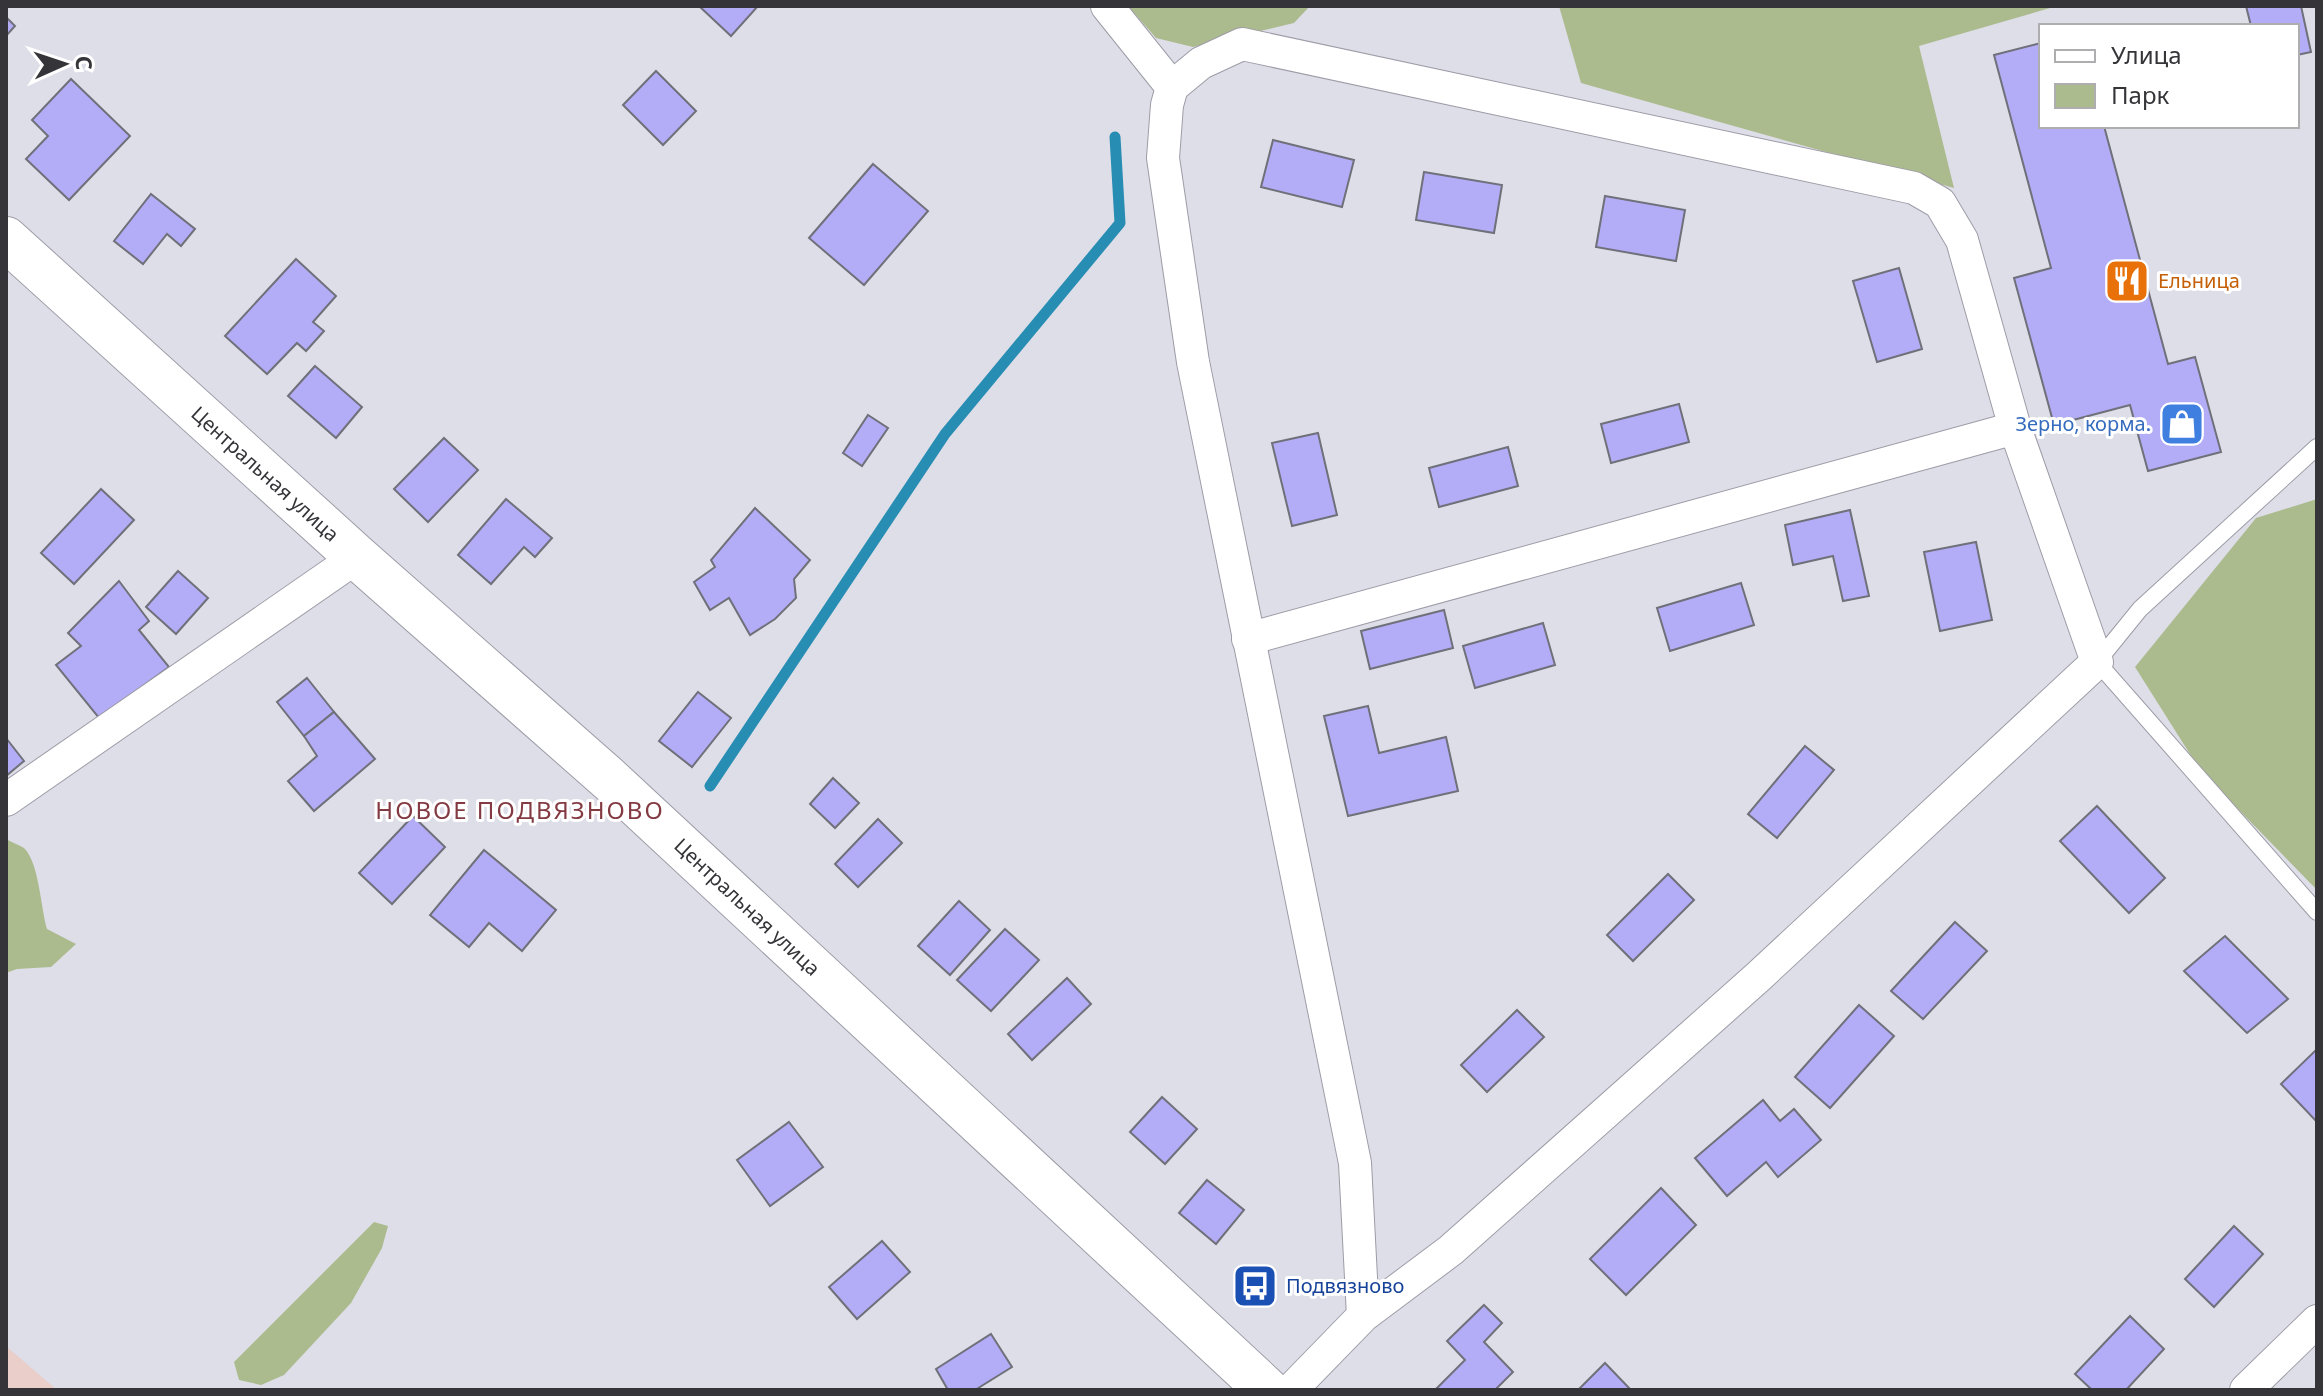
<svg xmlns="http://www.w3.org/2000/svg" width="2323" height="1396" viewBox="0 0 2323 1396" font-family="'Noto Sans',sans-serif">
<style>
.industrial{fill:#e9ceca}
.green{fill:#acbb8d}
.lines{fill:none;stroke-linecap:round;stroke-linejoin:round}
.stream{stroke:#278db2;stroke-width:11}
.building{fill:#b3adf7;stroke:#70707a;stroke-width:2}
.service-casing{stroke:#9d9ca7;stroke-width:18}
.minor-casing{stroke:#9d9ca7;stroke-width:34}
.secondary-casing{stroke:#9d9ca7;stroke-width:46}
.service{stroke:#fff;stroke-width:16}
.minor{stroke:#fff;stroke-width:32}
.secondary{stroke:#fff;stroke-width:44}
.labels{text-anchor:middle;stroke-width:6;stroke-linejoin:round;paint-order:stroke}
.food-label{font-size:20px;fill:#c56008;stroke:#fff;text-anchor:start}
.shop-label{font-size:20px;fill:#366cbe;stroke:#fff;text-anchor:end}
.street-label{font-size:20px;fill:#353539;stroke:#fff}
.transit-label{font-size:20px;fill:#164399;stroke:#fff;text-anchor:start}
.quarter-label{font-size:24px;letter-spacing:2px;fill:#833a42;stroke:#fff}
</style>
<rect width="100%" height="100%" fill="#dedee9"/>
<polygon class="industrial" points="6,1346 57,1390 6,1390"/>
<g class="green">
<polygon points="1128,6 1310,6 1294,23 1193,47 1156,38"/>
<polygon points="1559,6 2057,6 1919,46 1954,188 1581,83"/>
<polygon points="2317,499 2317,890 2200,770 2135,667 2256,518"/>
<path d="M6,839c5,3 13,6 18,9 15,14 17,61 23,81l29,15 -25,23 -34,2 -11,4z"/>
<polygon points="374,1222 388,1226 382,1248 351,1303 284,1375 261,1385 239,1380 234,1362"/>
</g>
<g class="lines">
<polyline class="stream" points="710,786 945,434 1120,223 1115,137"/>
</g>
<g class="building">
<polygon points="699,6 758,6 731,36"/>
<polygon points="2246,6 2301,6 2311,52 2297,55 2297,26 2251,26"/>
<polygon points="6,17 15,26 6,36"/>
<polygon points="2041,43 2041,126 2104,126 2168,364 2195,357 2221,452 2148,471 2130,405 2054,425 2014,278 2051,268 1994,55"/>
<polygon points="656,71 696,111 663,145 623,105"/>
<polygon points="71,79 130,136 69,200 26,159 48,136 32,120"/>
<polygon points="1273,140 1354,160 1342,207 1261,187"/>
<polygon points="873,164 928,211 864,285 809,238"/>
<polygon points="1424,172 1502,185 1494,233 1416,220"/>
<polygon points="151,194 195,229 181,246 167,234 143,264 114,241"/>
<polygon points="1605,196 1685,210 1676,261 1596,247"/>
<polygon points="296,259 336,296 313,322 324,331 306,351 297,343 267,374 225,336"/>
<polygon points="1899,268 1922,349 1877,362 1853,281"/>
<polygon points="315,366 362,407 336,438 288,396"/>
<polygon points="1679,404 1689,442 1611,463 1601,424"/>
<polygon points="868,415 888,428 862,466 843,453"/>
<polygon points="1318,433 1337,515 1292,526 1272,443"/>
<polygon points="444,438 478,470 428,522 394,489"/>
<polygon points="1508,447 1518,486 1439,507 1429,468"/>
<polygon points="101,489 134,520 74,584 41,553"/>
<polygon points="506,499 552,538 535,557 524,547 491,584 458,555"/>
<polygon points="755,508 810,560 794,579 796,598 775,619 750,635 729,598 710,610 694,582 715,567 711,560"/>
<polygon points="1850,510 1869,596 1843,601 1833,556 1793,565 1785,525"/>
<polygon points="1976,542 1992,620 1940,631 1924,552"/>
<polygon points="178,571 208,598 176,634 146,607"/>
<polygon points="119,581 149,621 139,630 169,667 99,718 56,665 81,646 68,633"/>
<polygon points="1741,583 1754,625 1670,651 1657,608"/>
<polygon points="1444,610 1453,648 1370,669 1361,631"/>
<polygon points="1543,623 1555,665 1475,688 1463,646"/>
<polygon points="307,678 334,712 304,736 277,702"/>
<polygon points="698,692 731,718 692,767 659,741"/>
<polygon points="1368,706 1379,753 1446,737 1458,791 1348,816 1324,716"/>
<polygon points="334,712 375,759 314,811 288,781 317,756 304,736"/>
<polygon points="6,738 24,761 6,776"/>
<polygon points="1805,746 1834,770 1777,838 1748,814"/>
<polygon points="833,778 859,803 835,828 810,804"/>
<polygon points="2097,806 2165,878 2129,913 2060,841"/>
<polygon points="413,816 445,847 392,904 359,873"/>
<polygon points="878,819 902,843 858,887 835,864"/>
<polygon points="484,850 556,910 522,951 489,923 469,947 430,915"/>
<polygon points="1668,874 1694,900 1633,961 1607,935"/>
<polygon points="959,901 990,930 950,975 918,946"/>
<polygon points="1955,922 1987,951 1923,1019 1891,991"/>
<polygon points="1005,929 1039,960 991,1011 957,980"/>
<polygon points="2225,936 2288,999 2247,1033 2184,971"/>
<polygon points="1067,978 1091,1004 1032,1060 1008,1034"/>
<polygon points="1859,1005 1894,1036 1830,1108 1795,1077"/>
<polygon points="1517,1010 1544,1037 1487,1092 1461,1065"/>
<polygon points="2317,1049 2317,1122 2281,1084"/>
<polygon points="1162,1097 1197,1129 1165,1164 1130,1132"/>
<polygon points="1763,1100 1780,1121 1794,1109 1821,1140 1778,1177 1766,1162 1727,1196 1695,1158"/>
<polygon points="789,1122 823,1167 770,1206 737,1160"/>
<polygon points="1207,1180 1244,1210 1216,1244 1179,1213"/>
<polygon points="1661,1188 1696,1225 1626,1295 1590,1259"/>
<polygon points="2234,1226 2263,1254 2214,1307 2185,1279"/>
<polygon points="882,1241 910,1272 857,1319 829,1287"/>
<polygon points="1484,1305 1502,1323 1484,1342 1513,1372 1495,1390 1435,1390 1465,1360 1447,1341"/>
<polygon points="2130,1316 2164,1349 2126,1390 2092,1390 2075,1374"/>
<polygon points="991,1334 1012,1367 975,1390 948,1390 936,1369"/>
<polygon points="1605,1363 1631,1390 1578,1390"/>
</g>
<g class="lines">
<g class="service-casing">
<polyline id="service" points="2317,447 2140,609 2097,662 2317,912"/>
</g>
<g class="minor-casing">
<g id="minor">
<polyline points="1107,6 1172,87"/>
<polyline points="1248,639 2015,428"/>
<polyline points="6,800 357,557"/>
<polyline points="1291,1390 1363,1316 1451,1250 1758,977 2097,662 2015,428 1962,240 1940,203 1914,188 1242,44 1201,63 1172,87 1167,105 1163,158 1193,362 1355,1163 1363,1316"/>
<polyline points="2246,1390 2317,1321"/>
</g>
</g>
<g class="secondary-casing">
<polyline id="secondary" points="6,239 357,557 609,779 1267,1390"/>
</g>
<use href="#service" class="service"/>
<use href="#minor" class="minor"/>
<use href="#secondary" class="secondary"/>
</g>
<defs>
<g id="restaurant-square" transform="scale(2.3)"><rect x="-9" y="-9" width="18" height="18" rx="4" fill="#e8710a" stroke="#fff"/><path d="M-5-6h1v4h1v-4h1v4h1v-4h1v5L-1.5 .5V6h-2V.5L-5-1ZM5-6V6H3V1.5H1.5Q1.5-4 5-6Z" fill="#fff"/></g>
<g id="shop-square" transform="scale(2.3)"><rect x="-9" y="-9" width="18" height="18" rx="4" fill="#3f7fe0" stroke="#fff"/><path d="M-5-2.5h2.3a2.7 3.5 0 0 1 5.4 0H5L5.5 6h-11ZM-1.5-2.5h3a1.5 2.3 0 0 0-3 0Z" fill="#fff"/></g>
<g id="bus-square" transform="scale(2.3)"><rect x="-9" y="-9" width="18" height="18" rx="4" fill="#1a4fb4" stroke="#fff"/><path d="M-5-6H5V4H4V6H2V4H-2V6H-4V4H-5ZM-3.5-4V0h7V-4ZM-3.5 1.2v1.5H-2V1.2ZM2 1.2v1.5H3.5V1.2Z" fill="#fff"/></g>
</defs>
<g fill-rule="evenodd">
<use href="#restaurant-square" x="2127" y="281"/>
<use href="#shop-square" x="2182" y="424"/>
<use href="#bus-square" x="1255" y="1286"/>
</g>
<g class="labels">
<g class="food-label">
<text x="2158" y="288">Ельница</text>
</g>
<g class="shop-label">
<text x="2151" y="431">Зерно, корма.</text>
</g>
<g class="street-label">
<text transform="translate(265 474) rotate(42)" y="7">Центральная улица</text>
<text transform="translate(747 907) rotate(43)" y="7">Центральная улица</text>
</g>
<g class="transit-label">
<text x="1286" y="1293">Подвязново</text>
</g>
<g class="quarter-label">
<text x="520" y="819">НОВОЕ ПОДВЯЗНОВО</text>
</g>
</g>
<rect width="2323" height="1396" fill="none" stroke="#353539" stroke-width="16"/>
<rect x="2039" y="24" width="260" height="104" fill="#ffffff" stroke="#aeaeb0" stroke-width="2"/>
<rect x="2055" y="50" width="40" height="12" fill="#ffffff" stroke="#aeaeb0" stroke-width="2"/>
<text x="2111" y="64" font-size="24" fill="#353539">Улица</text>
<rect x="2055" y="84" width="40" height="24" fill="#acbb8d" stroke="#aeaeb0" stroke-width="2"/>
<text x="2111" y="104" font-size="24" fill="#353539">Парк</text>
<g transform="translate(64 64) rotate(87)" stroke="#ffffff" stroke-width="6" paint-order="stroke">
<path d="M0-6L14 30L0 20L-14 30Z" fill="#353539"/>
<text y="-12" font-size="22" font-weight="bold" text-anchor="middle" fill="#353539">С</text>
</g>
</svg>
